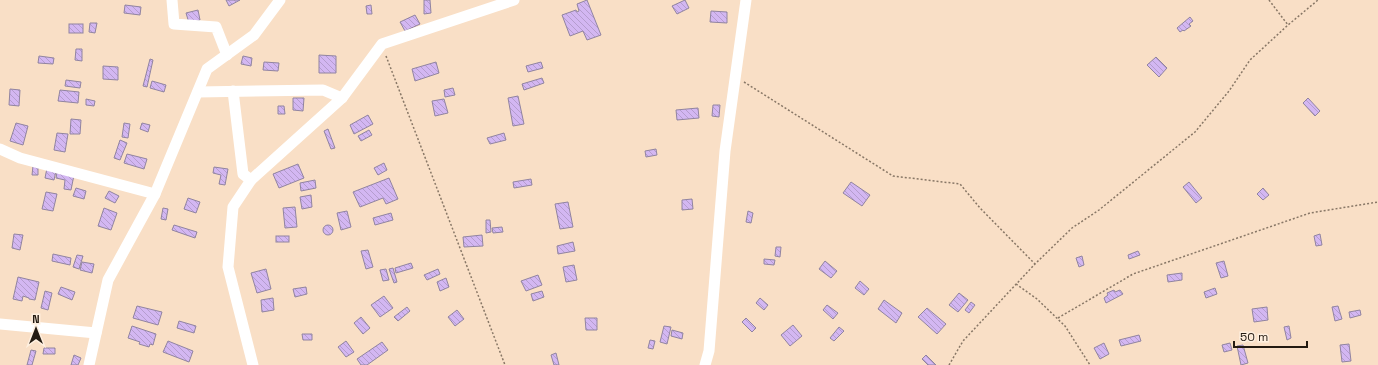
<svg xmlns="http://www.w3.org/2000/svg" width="1378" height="365" viewBox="0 0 1378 365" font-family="'Space Grotesk',sans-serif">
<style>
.building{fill:url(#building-back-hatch);stroke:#9184a0}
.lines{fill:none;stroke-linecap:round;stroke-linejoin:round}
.path{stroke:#876;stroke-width:1.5;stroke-dasharray:2 2;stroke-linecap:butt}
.minor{stroke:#fff;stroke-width:11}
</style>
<defs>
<pattern id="building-back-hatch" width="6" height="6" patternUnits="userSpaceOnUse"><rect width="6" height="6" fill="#d3b7f2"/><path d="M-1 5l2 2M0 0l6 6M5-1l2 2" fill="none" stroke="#b59dce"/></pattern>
</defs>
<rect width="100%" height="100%" fill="#f9dfc6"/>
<g class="building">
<polygon points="226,0 240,0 229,6"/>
<polygon points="424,0 430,0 431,13 424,14"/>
<polygon points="587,0 601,35 587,40 583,31 570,36 562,15 576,10 577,12 579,11 577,4"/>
<polygon points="685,0 689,8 677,14 672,6"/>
<polygon points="125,5 141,7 140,15 124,13"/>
<polygon points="371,5 372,14 367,14 366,6"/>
<polygon points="198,10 200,20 189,23 186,13"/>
<polygon points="711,11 727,12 727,23 710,22"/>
<polygon points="415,15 420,24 405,31 400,22"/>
<polygon points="1190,17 1193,21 1189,24 1191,26 1184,31 1183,30 1180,32 1177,28"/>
<polygon points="90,23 97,23 95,33 89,32"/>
<rect x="69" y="24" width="14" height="9"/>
<polygon points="76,49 82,49 82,61 75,60"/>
<polygon points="319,55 336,56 336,73 319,73"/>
<polygon points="39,56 54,58 53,64 38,63"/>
<polygon points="243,56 252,58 251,66 241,64"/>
<polygon points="1156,57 1167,68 1159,77 1147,65"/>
<polygon points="150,59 153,60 147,87 143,86"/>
<polygon points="264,62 279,63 278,71 263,70"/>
<polygon points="436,62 439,73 415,81 412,69"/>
<polygon points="541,62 543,68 528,72 526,66"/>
<polygon points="103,66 118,67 118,80 103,79"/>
<polygon points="542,78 544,83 524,90 522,84"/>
<polygon points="66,80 81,82 80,88 65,86"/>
<polygon points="152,81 166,85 164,92 150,88"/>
<polygon points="453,88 455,95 445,97 444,90"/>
<polygon points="10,89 20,90 19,106 9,105"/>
<polygon points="60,90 79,92 78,103 58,101"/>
<polygon points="518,96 524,124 513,126 508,98"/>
<polygon points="293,98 304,98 303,111 293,110"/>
<polygon points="1308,98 1320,111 1315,116 1303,103"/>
<polygon points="86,99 95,101 94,106 86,105"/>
<polygon points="444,99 448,113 435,116 432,101"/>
<polygon points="713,105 720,105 719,117 712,116"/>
<polygon points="278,106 284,106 285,114 278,114"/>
<polygon points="698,108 699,118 677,120 676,110"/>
<polygon points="368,115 373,124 354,134 350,125"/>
<polygon points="71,119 81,120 80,134 70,134"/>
<polygon points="16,123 28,126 23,145 10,141"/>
<polygon points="124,123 130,124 128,138 122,137"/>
<polygon points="142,123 150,125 148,132 140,129"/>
<polygon points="328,129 335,148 331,149 324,131"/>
<polygon points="369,130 372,135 361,141 358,136"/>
<polygon points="57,133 68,134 65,152 54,150"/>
<polygon points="504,133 506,140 490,144 487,138"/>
<polygon points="120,140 127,143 120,160 114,158"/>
<polygon points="656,149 657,155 646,157 645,151"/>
<polygon points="127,154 147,159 144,169 124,163"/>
<polygon points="384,163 387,170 378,175 374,168"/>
<polygon points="298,164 304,178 279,188 273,174"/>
<polygon points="33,166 38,166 38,175 32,175"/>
<polygon points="214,167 228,169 225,185 219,184 221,175 213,173"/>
<polygon points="47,168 56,171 54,180 45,178"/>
<polygon points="57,172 74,175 71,190 64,189 65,180 56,178"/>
<polygon points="389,178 398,199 386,204 383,198 360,207 353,192"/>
<polygon points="531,179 532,185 514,188 513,182"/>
<polygon points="315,180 316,188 301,191 300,183"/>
<polygon points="851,182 870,195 862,206 843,193"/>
<polygon points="1189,182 1202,198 1196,203 1183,187"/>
<polygon points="76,188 86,191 84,199 73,196"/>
<polygon points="1263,188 1269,195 1263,200 1257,194"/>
<polygon points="109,191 119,196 115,203 105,198"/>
<polygon points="46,192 57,194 53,211 42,209"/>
<polygon points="311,195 312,207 302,209 300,197"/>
<polygon points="188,198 200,202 196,213 184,209"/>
<polygon points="692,199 693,209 682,210 682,200"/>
<polygon points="568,202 573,227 560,229 555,204"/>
<polygon points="295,207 297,227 285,228 283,208"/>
<polygon points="104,208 117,213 111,230 98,226"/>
<polygon points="163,208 168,209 166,220 161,219"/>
<polygon points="347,211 351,227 341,230 337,213"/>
<polygon points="748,211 753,213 751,223 746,222"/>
<polygon points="391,213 393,220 375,225 373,218"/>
<polygon points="486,220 490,220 491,232 486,233"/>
<polygon points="174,225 197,232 195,238 172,230"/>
<circle cx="328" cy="230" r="5"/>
<polygon points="502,227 503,232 493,233 492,228"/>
<polygon points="14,234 23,235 20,250 12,248"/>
<polygon points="1320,234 1322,245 1316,246 1314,236"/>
<polygon points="482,235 483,246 464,247 463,237"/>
<rect x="276" y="236" width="13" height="6"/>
<polygon points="573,242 575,251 558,254 557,246"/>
<polygon points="776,247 781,247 780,257 775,256"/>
<polygon points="368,250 373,267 366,269 361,251"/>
<polygon points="1138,251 1140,255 1129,259 1128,255"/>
<polygon points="53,254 71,258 70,265 52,261"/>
<polygon points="77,255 83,256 79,269 73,267"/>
<polygon points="1082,256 1084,265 1079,267 1076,258"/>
<polygon points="764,259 775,260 774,265 764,264"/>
<polygon points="825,261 837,271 831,278 819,269"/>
<polygon points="1224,261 1228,276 1221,278 1216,263"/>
<polygon points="82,262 94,264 92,273 80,270"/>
<polygon points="411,263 413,268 396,273 395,268"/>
<polygon points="574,265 577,280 566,282 563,267"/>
<polygon points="393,268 397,282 394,283 389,269"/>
<polygon points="266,269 271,289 257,293 251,273"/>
<polygon points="386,269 389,280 383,281 380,270"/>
<polygon points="438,269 440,274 427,280 424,275"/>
<polygon points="1182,273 1182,280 1168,282 1167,275"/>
<polygon points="538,275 542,285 526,291 521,281"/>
<polygon points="18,277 39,282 35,300 29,299 29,298 23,296 22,301 13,299"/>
<polygon points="446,278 449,287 440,291 437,282"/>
<polygon points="860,281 869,289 864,295 855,288"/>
<polygon points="61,287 75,292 72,300 58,294"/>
<polygon points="306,287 307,294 295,297 293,289"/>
<polygon points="1215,288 1217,294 1206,298 1204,292"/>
<polygon points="1114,290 1115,292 1120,290 1123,294 1106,303 1104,298 1108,295 1107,293"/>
<polygon points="45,291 52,293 48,310 41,308"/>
<polygon points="542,291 544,297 533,301 531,294"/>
<polygon points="959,293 968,300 958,312 949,305"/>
<polygon points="384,296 393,308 380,317 371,305"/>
<polygon points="273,298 274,310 262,312 261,300"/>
<polygon points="760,298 768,305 764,310 756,303"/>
<polygon points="884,300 902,313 896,323 878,309"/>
<polygon points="971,302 975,305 969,313 965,310"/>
<polygon points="827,305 838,313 833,319 823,310"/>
<polygon points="137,306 162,312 158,325 133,318"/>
<polygon points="1338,306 1342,319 1335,321 1332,307"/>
<polygon points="407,307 410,311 398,321 394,317"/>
<polygon points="1267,307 1268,320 1254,322 1252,309"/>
<polygon points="927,308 946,324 937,334 918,317"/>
<polygon points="457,310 464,319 455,326 448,317"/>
<polygon points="1360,310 1361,315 1350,318 1349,312"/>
<polygon points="361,317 370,328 363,334 354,323"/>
<polygon points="585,318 597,318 597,330 586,330"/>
<polygon points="746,318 756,328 752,332 742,322"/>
<polygon points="179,321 196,326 194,333 177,328"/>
<polygon points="793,325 802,336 790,346 781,335"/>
<polygon points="132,326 156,334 153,345 150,344 149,347 139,344 140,342 128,338"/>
<polygon points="664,326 671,327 667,344 660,342"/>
<polygon points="1289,326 1291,338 1287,340 1284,327"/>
<polygon points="839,327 844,331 834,341 830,338"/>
<polygon points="672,330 683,333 682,339 671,336"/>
<polygon points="302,334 312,334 312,340 303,340"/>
<polygon points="1139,335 1141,341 1121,346 1119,340"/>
<polygon points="650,340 655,341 653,349 648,348"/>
<polygon points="168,341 193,351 189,362 163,352"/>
<polygon points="346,341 354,352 346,357 338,347"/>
<polygon points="382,342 388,350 367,365 361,365 357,359"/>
<polygon points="1104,343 1109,354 1100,359 1094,348"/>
<polygon points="1230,343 1232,350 1224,352 1222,345"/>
<polygon points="1349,344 1351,361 1342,362 1340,345"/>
<polygon points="1243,345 1248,363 1241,365 1237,346"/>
<polygon points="44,348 55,348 55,354 43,354"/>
<polygon points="31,350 36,351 32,365 27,365"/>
<polygon points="556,353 559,365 554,365 551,355"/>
<polygon points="74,355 81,358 78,365 71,365"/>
<polygon points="926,355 936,365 928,365 922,359"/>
</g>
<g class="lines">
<g class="path">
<polyline points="1269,0 1288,25"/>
<polyline points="386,56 505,365"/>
<polyline points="744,82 893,176 960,184 980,208 1035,264"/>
<polyline points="1016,284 1037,299 1065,326 1090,365"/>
<polyline points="1058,318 1133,274 1310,213 1378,202"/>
<polyline points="949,365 963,341 1035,264 1072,228 1099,210 1195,132 1229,91 1250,60 1288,25 1318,0"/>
</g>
<g class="minor">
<polyline points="172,0 174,24 216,27 227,55"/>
<polyline points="233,91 243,174 251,180"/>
<polyline points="198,92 323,90 342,98"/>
<polyline points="0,149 20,158 155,194"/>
<polyline points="0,324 96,333"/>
<polyline points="89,365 108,280 155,194 207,69 254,35 280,0"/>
<polyline points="253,365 228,267 233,207 251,180 342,98 382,44 514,0"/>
<polyline points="705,365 709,351 725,151 746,0"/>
</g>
</g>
<g transform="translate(36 329)" stroke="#feefdf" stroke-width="3" paint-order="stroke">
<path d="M0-3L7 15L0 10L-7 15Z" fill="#231a11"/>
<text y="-6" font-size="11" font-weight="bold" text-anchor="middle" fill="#231a11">N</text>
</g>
<path d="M1234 341v6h73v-6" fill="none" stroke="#231a11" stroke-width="2"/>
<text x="1240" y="341" font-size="12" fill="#231a11" stroke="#feefdf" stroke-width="3" paint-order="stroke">50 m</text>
</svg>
